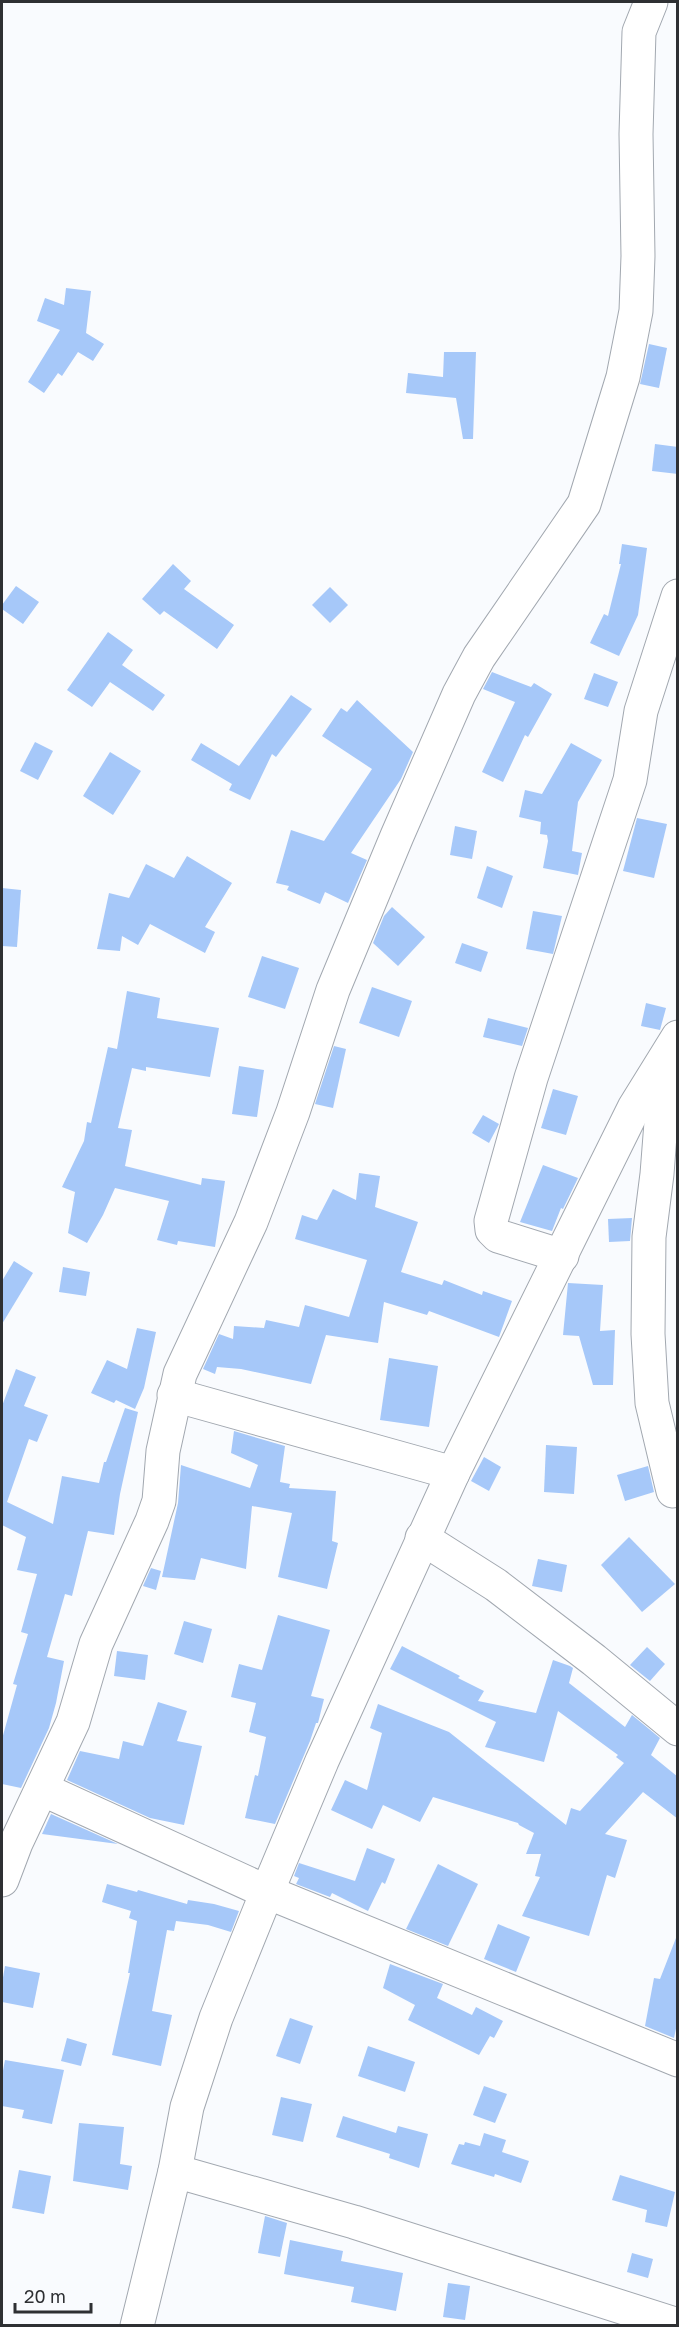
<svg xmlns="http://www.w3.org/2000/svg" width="679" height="2327" viewBox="0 0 679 2327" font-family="'Golos Text',sans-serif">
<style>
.building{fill:#a6c8f9}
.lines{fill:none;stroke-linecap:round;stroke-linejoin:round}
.minor-casing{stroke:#a2a8b0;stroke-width:35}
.minor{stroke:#fff;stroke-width:33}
</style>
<rect width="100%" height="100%" fill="#f9fbfe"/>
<g class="building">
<polygon points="66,288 91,291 86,333 104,344 93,361 78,352 62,376 58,373 44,393 28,382 60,330 37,321 45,298 64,305"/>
<polygon points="649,344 667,348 659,388 640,384"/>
<polygon points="444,352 476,352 473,439 463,439 456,398 406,393 408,373 443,377"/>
<polygon points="655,444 678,447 678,474 652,471"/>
<polygon points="622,544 647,548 638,615 619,656 590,643 604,614 608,616 621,564 619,564"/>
<polygon points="173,564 191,581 184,589 234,625 217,649 164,611 160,615 142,599"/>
<polygon points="16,586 39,602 23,624 2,609 2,605"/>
<polygon points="330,587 348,605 330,623 312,605"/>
<polygon points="108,632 133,650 122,665 165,695 153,711 110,682 92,707 67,690"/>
<polygon points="492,672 531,687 534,683 552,694 528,737 525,735 503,782 482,772 515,702 483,689"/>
<polygon points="594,673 618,682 608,707 584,699"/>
<polygon points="291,695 312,709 276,757 272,754 250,800 229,790 232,784 191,760 201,743 239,766"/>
<polygon points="357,700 413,752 401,779 351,853 367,860 348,903 325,892 320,904 287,890 289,886 276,883 291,830 324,841 372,769 322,736 341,708 347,712"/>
<polygon points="35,742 53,751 38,780 20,771"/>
<polygon points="571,743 602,760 578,802 572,851 582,853 578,875 543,868 548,841 547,835 540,834 541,822 519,817 525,790 542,794"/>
<polygon points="110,752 141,771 113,815 83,796"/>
<polygon points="637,818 667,824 654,878 623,871"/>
<polygon points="455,826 477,831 472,859 450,855"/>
<polygon points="187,856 232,883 205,927 215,932 205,953 150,924 138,945 122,936 120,951 97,949 109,893 129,898 146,864 174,878"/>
<polygon points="487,866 513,876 502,908 477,898"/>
<polygon points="2,888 21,890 17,947 2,946"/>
<polygon points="392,907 425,937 398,966 373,943 384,916"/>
<polygon points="533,911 562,916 553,954 526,949"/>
<polygon points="462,943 488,952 481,972 455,963"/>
<polygon points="262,956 299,968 285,1009 248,997"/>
<polygon points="372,987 412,1001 399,1037 359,1023"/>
<polygon points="127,991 160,998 157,1018 219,1028 210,1077 146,1067 146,1071 132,1068 118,1128 132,1130 125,1166 201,1185 202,1178 225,1181 215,1247 178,1241 177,1245 157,1240 169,1201 115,1188 103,1215 87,1243 68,1233 75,1192 62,1187 84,1141 87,1122 91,1123 108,1047 117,1049"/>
<polygon points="646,1003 666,1008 660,1030 641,1026"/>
<polygon points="488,1018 528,1028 522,1046 483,1037"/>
<polygon points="334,1046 346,1049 333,1108 315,1104"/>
<polygon points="239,1066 264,1070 257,1117 232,1114"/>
<polygon points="553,1089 578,1096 566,1135 541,1128"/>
<polygon points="483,1115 499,1124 489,1143 472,1133"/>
<polygon points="543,1165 578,1178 563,1209 561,1208 552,1231 520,1222"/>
<polygon points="359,1173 380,1176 375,1207 418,1222 401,1272 442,1285 444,1280 482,1295 483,1291 512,1301 499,1337 429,1311 427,1315 384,1302 378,1343 326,1335 311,1384 241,1369 217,1367 215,1374 203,1369 219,1334 233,1339 234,1326 264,1328 266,1320 299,1327 305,1305 349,1317 367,1260 295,1239 302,1215 317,1220 333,1189 356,1200"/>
<polygon points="632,1218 630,1241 609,1242 608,1219"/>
<polygon points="14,1261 33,1273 2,1324 2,1281"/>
<polygon points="63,1267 90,1272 86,1296 59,1292"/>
<polygon points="568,1283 603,1285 600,1331 615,1330 613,1385 593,1385 579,1336 563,1335"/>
<polygon points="137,1328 156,1332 144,1388 135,1409 116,1400 114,1403 91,1393 107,1360 127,1369"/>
<polygon points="389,1358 438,1366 429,1427 380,1420"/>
<polygon points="16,1369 36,1377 24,1406 48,1415 37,1442 29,1439 7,1502 53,1524 62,1476 99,1483 104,1462 106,1462 125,1408 138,1412 120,1494 114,1535 88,1531 72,1596 65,1594 47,1657 64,1661 56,1703 49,1728 21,1788 2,1784 2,1739 17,1685 13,1684 28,1634 21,1632 37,1574 17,1570 26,1537 2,1525 2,1406"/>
<polygon points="234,1431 285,1446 280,1482 290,1484 289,1488 336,1491 332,1541 338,1543 327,1589 278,1577 292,1513 252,1506 246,1569 201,1558 195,1580 162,1577 178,1503 181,1465 250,1488 258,1465 231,1453"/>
<polygon points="546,1445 577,1447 574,1494 544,1492"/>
<polygon points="484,1457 501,1467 489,1491 471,1481"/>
<polygon points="648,1466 654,1492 625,1501 617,1475"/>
<polygon points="629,1537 675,1584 642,1612 601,1565"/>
<polygon points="538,1559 567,1565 562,1592 532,1586"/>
<polygon points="151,1568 161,1571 156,1590 143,1586"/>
<polygon points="278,1615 330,1630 311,1696 324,1699 318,1723 316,1723 310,1741 275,1824 245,1818 255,1775 258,1776 266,1737 249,1732 256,1703 231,1697 239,1664 262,1670"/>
<polygon points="184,1621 212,1629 203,1663 174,1654"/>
<polygon points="402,1646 460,1676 458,1678 484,1691 478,1701 536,1713 553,1660 570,1666 573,1668 569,1683 625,1727 632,1715 660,1738 651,1755 678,1777 678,1819 643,1792 605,1834 627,1840 615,1878 607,1875 589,1936 522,1916 540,1877 535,1876 541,1854 526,1854 534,1833 519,1825 518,1823 433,1797 420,1822 383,1805 372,1829 331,1810 345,1780 367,1790 382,1733 370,1728 378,1704 449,1732 566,1825 571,1808 580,1811 624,1763 616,1757 618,1755 558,1711 544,1762 485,1747 496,1722 390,1669"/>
<polygon points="647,1647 665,1664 650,1681 630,1665"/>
<polygon points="117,1651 148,1655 145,1680 114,1676"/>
<polygon points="158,1702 187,1711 177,1741 202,1746 184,1825 150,1818 67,1780 80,1751 119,1759 123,1741 143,1746"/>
<polygon points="51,1814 118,1844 42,1834"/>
<polygon points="367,1848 395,1859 385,1884 382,1882 368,1911 332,1893 330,1897 296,1884 299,1878 294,1876 299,1863 355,1881"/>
<polygon points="438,1864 478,1884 448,1946 406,1929"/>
<polygon points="107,1884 137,1892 138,1890 187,1904 188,1900 214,1904 239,1911 231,1932 208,1925 176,1921 174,1931 167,1930 152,2011 172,2015 161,2066 112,2055 130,1973 128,1973 137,1921 129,1918 131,1911 102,1902"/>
<polygon points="498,1924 530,1937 516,1972 484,1959"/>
<polygon points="676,1938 678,2019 674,2038 645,2026 654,1978 660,1979"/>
<polygon points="390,1964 443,1984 437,1998 472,2015 476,2007 503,2021 494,2038 490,2036 479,2055 408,2020 415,2005 383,1988"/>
<polygon points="5,1966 40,1973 33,2008 2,2002 2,1983"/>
<polygon points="290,2018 313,2026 300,2064 276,2056"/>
<polygon points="67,2038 87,2044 81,2066 61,2061"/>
<polygon points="368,2046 415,2062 405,2092 358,2076"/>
<polygon points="5,2060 64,2070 52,2124 22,2118 24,2110 2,2106 2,2076"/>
<polygon points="484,2086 507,2094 495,2123 473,2115"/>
<polygon points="281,2097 312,2104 303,2142 272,2135"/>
<polygon points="343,2116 396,2133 398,2126 428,2134 419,2168 389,2158 390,2154 336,2137"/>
<polygon points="79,2123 124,2127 120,2164 132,2166 128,2190 73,2181"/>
<polygon points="484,2133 506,2140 502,2152 529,2161 521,2183 495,2174 494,2177 451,2164 459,2144 464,2145 465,2142 480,2146"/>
<polygon points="19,2170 51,2176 44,2214 12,2208"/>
<polygon points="620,2175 675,2192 667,2227 645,2222 647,2210 612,2200"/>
<polygon points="265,2216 287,2223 280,2257 258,2253"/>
<polygon points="290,2240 343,2251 341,2261 403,2273 396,2311 351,2302 354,2287 284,2274"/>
<polygon points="632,2253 653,2259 648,2278 627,2272"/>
<polygon points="448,2283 470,2286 465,2320 443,2317"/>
</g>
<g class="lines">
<g class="minor-casing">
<g id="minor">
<polyline points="666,1058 657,1174 649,1237 648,1334 652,1403 673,1491"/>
<polyline points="562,1256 498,1236 492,1230 491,1221 531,1078 630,780 641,711 678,596"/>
<polyline points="174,1395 453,1473"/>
<polyline points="422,1538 496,1585 594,1660 678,1729"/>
<polyline points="42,1789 267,1892 678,2060"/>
<polyline points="2,1880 16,1843 73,1722 96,1644 152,1521 159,1501 163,1451 180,1374 251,1222 293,1112 333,990 397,836 459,694 479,657 584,504 623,377 636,311 638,256 636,134 639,32 651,2"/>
<polyline points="175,2171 354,2222 678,2325"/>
<polyline points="137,2326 175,2171 187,2107 216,2018 267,1892 322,1761 453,1473 634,1108 678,1037"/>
</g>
</g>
<use href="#minor" class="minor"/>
</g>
<rect width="679" height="2327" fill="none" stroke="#2e3033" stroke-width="6"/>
<path d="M15 2303v9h76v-9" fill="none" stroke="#2e3033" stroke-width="3"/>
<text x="24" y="2303" font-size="18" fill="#2e3033" stroke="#f9fbfe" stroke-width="4.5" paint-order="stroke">20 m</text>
</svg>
